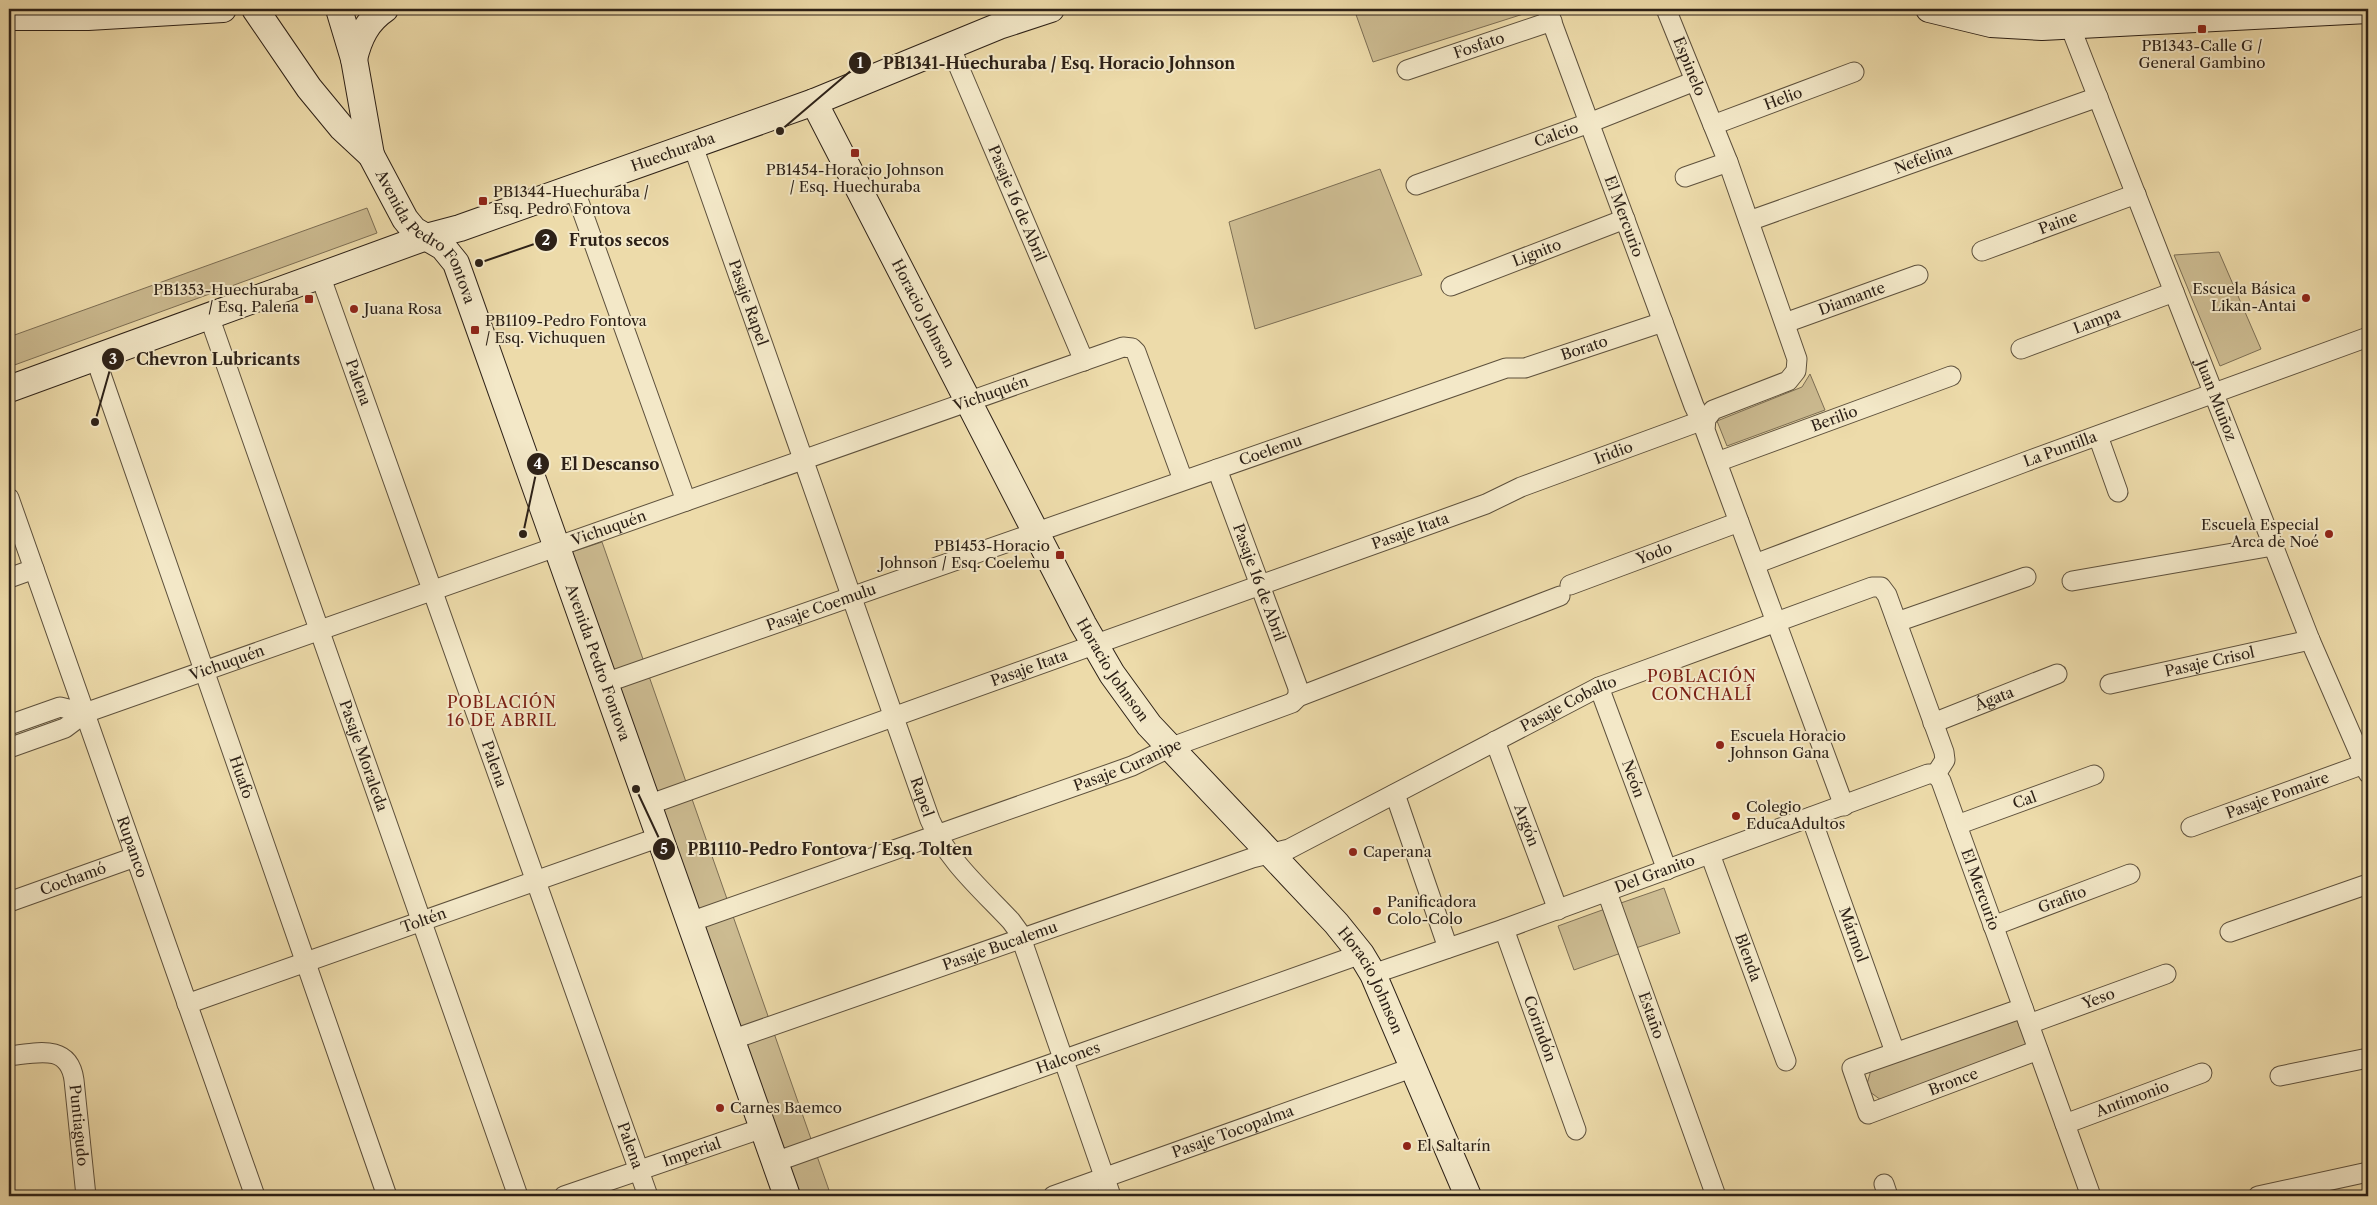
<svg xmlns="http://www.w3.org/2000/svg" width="2377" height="1205" viewBox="0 0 2377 1205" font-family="'Libre Caslon Text',serif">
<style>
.green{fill:#ccbb91;stroke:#7c6e54}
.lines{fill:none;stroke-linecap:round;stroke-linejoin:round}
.street-casing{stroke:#5d503c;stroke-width:21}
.secondary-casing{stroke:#2d2117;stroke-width:28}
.street{stroke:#f3e8c8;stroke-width:19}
.secondary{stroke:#f3e8c8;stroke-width:26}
.poi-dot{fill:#8f2418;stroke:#f3e8c8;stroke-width:2}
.labels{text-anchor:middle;stroke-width:4;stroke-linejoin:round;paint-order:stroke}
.street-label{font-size:15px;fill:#2d2117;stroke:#f3e8c8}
.poi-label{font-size:15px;fill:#2d2117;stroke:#f3e8c8;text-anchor:start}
.neighbourhood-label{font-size:16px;letter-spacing:1px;fill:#7a1f14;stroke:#f3e8c8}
.leader{fill:none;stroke:#2d2117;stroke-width:2}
.callout-dot{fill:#2d2117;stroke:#f3e8c8;stroke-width:2}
.mark-label{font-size:15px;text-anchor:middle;font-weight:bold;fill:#fff}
.callout-label{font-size:16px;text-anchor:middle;font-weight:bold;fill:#2d2117;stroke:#f3e8c8;stroke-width:4;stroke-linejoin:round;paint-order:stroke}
</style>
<rect width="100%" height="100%" fill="#eddbaa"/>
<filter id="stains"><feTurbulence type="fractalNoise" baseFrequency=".004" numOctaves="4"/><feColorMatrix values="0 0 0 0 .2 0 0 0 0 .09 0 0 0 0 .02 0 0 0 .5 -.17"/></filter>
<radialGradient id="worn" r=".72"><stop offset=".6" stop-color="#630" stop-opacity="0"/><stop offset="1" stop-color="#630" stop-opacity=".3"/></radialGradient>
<g class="green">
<polygon points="1354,9 1539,9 1373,62"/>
<polygon points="2034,9 2118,9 2034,13"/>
<polygon points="1380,169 1422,275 1255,329 1229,222"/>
<polygon points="367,208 377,233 9,367 9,337"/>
<polygon points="2219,252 2261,349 2220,366 2174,255"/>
<polygon points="1810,374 1825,410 1727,446 1717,421 1802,387"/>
<polygon points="602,542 831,1196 796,1196 569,553"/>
<polygon points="1664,888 1680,933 1633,949 1618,904"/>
<polygon points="1605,909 1621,953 1574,970 1558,926"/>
<polygon points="2018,1016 2028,1044 1881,1100 1870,1092 1867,1084 1871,1070"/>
</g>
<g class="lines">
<g class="street-casing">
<g id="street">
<path id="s1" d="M1547,9l147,397 4,8 8,5"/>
<path id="s2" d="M1666,9l62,153 69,197 -1,12 -8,10 -75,29 -7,9 -1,11 139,376"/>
<path id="s3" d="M2070,26l240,614 58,133"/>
<path id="s4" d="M950,46l134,315"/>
<path id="s5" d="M1407,70l145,-49"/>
<path id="s6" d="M1713,125l141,-53"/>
<path id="s7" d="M693,146l237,674c17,40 52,70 81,101l8,11 92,264"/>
<polyline points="1685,177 1728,162"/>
<path id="s8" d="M1416,185l173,-62 106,-42"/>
<polyline points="574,188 686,501"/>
<path id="s9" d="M1749,221l349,-124"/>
<path id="s10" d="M1982,251l154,-57"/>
<path id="s11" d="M320,275l328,921"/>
<path id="s12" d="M1451,286l174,-67"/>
<path id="s13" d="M209,316l309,880"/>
<path id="s14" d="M1785,323l133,-48"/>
<path id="s15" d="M2021,349l153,-57"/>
<path id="s16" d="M95,357l292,839"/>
<polyline points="2098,436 2118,492"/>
<path id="s17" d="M1717,462l234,-86"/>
<path id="s18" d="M1217,469l81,219v9"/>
<path id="s19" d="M9,498l246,698"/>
<path id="s20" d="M1755,564l270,-102 343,-125"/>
<polyline points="9,578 34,569"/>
<polyline points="2072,581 2273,546"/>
<path id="s21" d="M1570,585l169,-63"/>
<polyline points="1897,622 2026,577"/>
<path id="s22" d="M605,683l901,-315h19l138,-46"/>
<path id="s23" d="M2110,684l200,-44"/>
<path id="s24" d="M1599,687l68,183"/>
<path id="s25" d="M1933,723l124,-49"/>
<polyline points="9,725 60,707 85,713"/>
<path id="s26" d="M1495,741l63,169"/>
<path id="s27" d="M9,748l56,-20 20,-15 1038,-366 9,1 4,4 47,128"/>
<path id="s28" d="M1936,774l5,7 150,415"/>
<polyline points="1395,794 1448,948"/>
<path id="s29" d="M648,805l838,-301 35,-17 185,-68"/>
<path id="s30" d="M1811,817l84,235"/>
<path id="s31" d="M1957,825l137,-50"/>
<path id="s32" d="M2191,827l173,-63"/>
<path id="s33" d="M1710,854l76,207"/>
<path id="s34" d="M1607,892l109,304"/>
<path id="s35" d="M9,902l126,-45"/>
<path id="s36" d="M690,922l442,-156 37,-18 123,-45 6,-6 262,-101"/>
<path id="s37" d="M1993,926l137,-52"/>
<path id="s38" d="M1504,929l72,201"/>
<polyline points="2230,932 2368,884"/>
<path id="s39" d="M1373,974l131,-45 424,-155h8"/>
<path id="s40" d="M187,1004l473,-167"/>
<path id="s41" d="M2023,1008l-171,60 16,46 170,-64"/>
<path id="s42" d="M2029,1024l137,-50"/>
<path id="s43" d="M731,1040l521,-182 37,-9 310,-162 273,-100h9l6,8 57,157 1,8 -9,14"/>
<path id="s44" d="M9,1056c27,-3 60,-13 65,24l12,116"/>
<polyline points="2280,1076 2368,1058"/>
<path id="s45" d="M2065,1124l137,-51"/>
<path id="s46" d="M775,1162l586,-208"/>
<polyline points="1884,1184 1888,1196"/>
<path id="s47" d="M564,1196l199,-68"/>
<path id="s48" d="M1053,1196l361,-129"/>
<polyline points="2258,1196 2368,1172"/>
</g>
</g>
<g class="secondary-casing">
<g id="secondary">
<path id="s49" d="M255,9l54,79 33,40 29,27 34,64 9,11 29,17 13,16 331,933"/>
<polyline points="339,9 354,59 371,155"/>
<polyline points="1929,9 1991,24 2042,27 2368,10"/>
<polyline points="9,17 88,17 223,9"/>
<path d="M354,59c5,-21 13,-38 31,-50"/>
<path id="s50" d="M814,102l269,522 29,50 37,51 187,198 25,31 12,20 95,222"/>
<path id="s51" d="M9,389l417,-152 34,-9 354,-126 185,-76 52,-17"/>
</g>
</g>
<use href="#street" class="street"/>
<use href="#secondary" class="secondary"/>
</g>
<g class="poi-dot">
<rect x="2197" y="24" width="10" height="10" rx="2.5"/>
<rect x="850" y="148" width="10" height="10" rx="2.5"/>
<rect x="478" y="196" width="10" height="10" rx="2.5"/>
<circle cx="2306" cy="298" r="5"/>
<rect x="304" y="294" width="10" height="10" rx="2.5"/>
<circle cx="354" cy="309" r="5"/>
<rect x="470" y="325" width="10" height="10" rx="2.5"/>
<circle cx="2329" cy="534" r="5"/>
<rect x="1055" y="550" width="10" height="10" rx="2.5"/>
<circle cx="1720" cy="745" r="5"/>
<circle cx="1736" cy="816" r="5"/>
<circle cx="1353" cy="852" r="5"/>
<circle cx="1377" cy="911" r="5"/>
<circle cx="720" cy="1108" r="5"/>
<circle cx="1407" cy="1146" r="5"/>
</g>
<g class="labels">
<g class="street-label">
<text dy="5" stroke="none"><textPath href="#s5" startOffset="76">Fosfato</textPath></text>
<text dy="5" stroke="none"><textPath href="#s2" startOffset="62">Espinelo</textPath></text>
<text dy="5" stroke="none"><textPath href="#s6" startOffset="75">Helio</textPath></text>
<text dy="5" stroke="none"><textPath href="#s8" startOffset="149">Calcio</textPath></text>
<text dy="5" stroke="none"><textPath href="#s51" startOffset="705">Huechuraba</textPath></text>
<text dy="5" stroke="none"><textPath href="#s9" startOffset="185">Nefelina</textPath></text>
<text dy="5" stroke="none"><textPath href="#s4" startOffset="171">Pasaje 16 de Abril</textPath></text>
<text dy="5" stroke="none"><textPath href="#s1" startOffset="221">El Mercurio</textPath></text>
<text dy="5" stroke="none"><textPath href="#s10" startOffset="81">Paine</textPath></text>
<text dy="5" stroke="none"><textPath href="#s49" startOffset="288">Avenida Pedro Fontova</textPath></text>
<text dy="5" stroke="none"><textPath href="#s12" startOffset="92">Lignito</textPath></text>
<text dy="5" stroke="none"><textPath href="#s14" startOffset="71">Diamante</textPath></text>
<text dy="5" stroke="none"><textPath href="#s7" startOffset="166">Pasaje Rapel</textPath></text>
<text dy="5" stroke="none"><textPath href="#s50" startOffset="238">Horacio Johnson</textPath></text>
<text dy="5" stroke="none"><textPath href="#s15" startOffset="81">Lampa</textPath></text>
<text dy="5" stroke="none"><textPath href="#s22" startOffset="1036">Borato</textPath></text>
<text dy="5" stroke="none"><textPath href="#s11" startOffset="114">Palena</textPath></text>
<text dy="5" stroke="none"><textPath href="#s27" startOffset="1045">Vichuquén</textPath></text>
<text dy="5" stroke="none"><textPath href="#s3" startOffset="402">Juan Muñoz</textPath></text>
<text dy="5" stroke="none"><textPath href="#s17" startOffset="125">Berilio</textPath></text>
<text dy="5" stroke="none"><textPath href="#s20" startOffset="326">La Puntilla</textPath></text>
<text dy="5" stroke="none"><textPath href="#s22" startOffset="705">Coelemu</textPath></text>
<text dy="5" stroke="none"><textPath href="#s29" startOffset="1028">Iridio</textPath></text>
<text dy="5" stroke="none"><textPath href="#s27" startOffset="640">Vichuquén</textPath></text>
<text dy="5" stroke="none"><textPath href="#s29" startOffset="810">Pasaje Itata</textPath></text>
<text dy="5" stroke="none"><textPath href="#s21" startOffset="90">Yodo</textPath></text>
<text dy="5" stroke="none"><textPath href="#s18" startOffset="121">Pasaje 16 de Abril</textPath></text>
<text dy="5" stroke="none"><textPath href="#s22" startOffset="229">Pasaje Coemulu</textPath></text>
<text dy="5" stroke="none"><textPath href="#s23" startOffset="102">Pasaje Crisol</textPath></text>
<text dy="5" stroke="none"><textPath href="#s27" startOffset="235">Vichuquén</textPath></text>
<text dy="5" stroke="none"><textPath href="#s49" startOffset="752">Avenida Pedro Fontova</textPath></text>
<text dy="5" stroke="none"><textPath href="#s29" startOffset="405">Pasaje Itata</textPath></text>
<text dy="5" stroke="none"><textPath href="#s50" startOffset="642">Horacio Johnson</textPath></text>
<text dy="5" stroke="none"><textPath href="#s25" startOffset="66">Ágata</textPath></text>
<text dy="5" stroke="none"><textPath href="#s43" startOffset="905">Pasaje Cobalto</textPath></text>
<text dy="5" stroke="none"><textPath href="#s13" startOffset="466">Pasaje Moraleda</textPath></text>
<text dy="5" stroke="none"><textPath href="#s11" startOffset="519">Palena</textPath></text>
<text dy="5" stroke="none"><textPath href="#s36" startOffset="465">Pasaje Curanipe</textPath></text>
<text dy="5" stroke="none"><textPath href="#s16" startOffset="445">Huafo</textPath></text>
<text dy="5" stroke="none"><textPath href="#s24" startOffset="98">Neón</textPath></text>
<text dy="5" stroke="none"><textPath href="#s32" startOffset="92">Pasaje Pomaire</textPath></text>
<text dy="5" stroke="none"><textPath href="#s7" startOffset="690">Rapel</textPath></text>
<text dy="5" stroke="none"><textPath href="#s31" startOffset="72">Cal</textPath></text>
<text dy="5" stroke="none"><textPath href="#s26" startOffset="90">Argón</textPath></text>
<text dy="5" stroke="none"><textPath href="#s19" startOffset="370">Rupanco</textPath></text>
<text dy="5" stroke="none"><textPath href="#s39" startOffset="299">Del Granito</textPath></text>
<text dy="5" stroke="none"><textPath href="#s35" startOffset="68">Cochamó</textPath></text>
<text dy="5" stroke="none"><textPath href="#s28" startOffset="124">El Mercurio</textPath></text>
<text dy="5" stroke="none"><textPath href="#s37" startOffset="74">Grafito</textPath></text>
<text dy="5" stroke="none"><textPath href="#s40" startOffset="251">Toltén</textPath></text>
<text dy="5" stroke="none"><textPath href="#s30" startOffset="125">Mármol</textPath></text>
<text dy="5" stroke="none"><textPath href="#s43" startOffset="285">Pasaje Bucalemu</textPath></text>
<text dy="5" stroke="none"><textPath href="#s33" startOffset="110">Blenda</textPath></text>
<text dy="5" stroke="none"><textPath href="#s50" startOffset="1048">Horacio Johnson</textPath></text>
<text dy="5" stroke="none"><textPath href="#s42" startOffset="74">Yeso</textPath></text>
<text dy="5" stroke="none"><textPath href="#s34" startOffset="131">Estaño</textPath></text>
<text dy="5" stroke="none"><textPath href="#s38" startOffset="106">Corindón</textPath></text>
<text dy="5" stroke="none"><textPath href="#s46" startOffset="311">Halcones</textPath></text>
<text dy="5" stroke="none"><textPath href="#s41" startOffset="321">Bronce</textPath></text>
<text dy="5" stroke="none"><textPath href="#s45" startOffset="72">Antimonio</textPath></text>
<text dy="5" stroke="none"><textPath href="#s44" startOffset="126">Puntiagudo</textPath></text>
<text dy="5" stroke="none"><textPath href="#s48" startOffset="191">Pasaje Tocopalma</textPath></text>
<text dy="5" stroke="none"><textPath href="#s11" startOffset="924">Palena</textPath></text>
<text dy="5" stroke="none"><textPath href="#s47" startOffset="135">Imperial</textPath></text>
</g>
<g class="poi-label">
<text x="2202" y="51" text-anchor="middle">PB1343-Calle G /<tspan x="2202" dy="17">General Gambino</tspan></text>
<text x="855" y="175" text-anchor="middle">PB1454-Horacio Johnson<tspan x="855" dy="17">/ Esq. Huechuraba</tspan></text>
<text x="493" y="197">PB1344-Huechuraba /<tspan x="493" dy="17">Esq. Pedro Fontova</tspan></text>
<text x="2296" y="294" text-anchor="end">Escuela Básica<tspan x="2296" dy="17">Likan-Antai</tspan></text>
<text x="299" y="295" text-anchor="end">PB1353-Huechuraba<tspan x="299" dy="17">/ Esq. Palena</tspan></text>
<text x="364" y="314">Juana Rosa</text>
<text x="485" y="326">PB1109-Pedro Fontova<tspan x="485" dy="17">/ Esq. Vichuquen</tspan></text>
<text x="2319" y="530" text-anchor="end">Escuela Especial<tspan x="2319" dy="17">Arca de Noé</tspan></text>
<text x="1050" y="551" text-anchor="end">PB1453-Horacio<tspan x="1050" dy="17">Johnson / Esq. Coelemu</tspan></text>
<text x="1730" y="741">Escuela Horacio<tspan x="1730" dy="17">Johnson Gana</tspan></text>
<text x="1746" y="812">Colegio<tspan x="1746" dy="17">EducaAdultos</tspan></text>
<text x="1363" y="857">Caperana</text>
<text x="1387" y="907">Panificadora<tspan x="1387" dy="17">Colo-Colo</tspan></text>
<text x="730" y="1113">Carnes Baemco</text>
<text x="1417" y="1151">El Saltarín</text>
</g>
<g class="neighbourhood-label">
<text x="1702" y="682">POBLACIÓN<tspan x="1702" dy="18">CONCHALÍ</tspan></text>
<text x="502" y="708">POBLACIÓN<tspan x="502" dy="18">16 DE ABRIL</tspan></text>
</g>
</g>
<path class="leader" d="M780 131L860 63M479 263L546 240M95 422L113 359M523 534L538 464M636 789L664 849"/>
<g class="callout-dot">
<circle cx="780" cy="131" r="5"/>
<circle cx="479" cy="263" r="5"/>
<circle cx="95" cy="422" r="5"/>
<circle cx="523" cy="534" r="5"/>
<circle cx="636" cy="789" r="5"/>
<circle cx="860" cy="63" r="12"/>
<circle cx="546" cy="240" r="12"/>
<circle cx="113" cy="359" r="12"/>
<circle cx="538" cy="464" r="12"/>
<circle cx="664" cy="849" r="12"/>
</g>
<g class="mark-label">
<text x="860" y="68">1</text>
<text x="546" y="245">2</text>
<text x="113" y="364">3</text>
<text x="538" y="469">4</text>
<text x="664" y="854">5</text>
</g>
<g class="callout-label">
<text x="1059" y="69">PB1341-Huechuraba / Esq. Horacio Johnson</text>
<text x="619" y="246">Frutos secos</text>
<text x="218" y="365">Chevron Lubricants</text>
<text x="610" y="470">El Descanso</text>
<text x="830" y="855">PB1110-Pedro Fontova / Esq. Tolten</text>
</g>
<rect width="2377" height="1205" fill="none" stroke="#eddbaa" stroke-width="30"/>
<rect x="10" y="10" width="2357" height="1185" fill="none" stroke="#2d2117" stroke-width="2.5"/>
<rect x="15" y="15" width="2347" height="1175" fill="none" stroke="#2d2117"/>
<rect width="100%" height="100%" filter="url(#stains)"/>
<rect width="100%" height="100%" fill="url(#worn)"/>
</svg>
